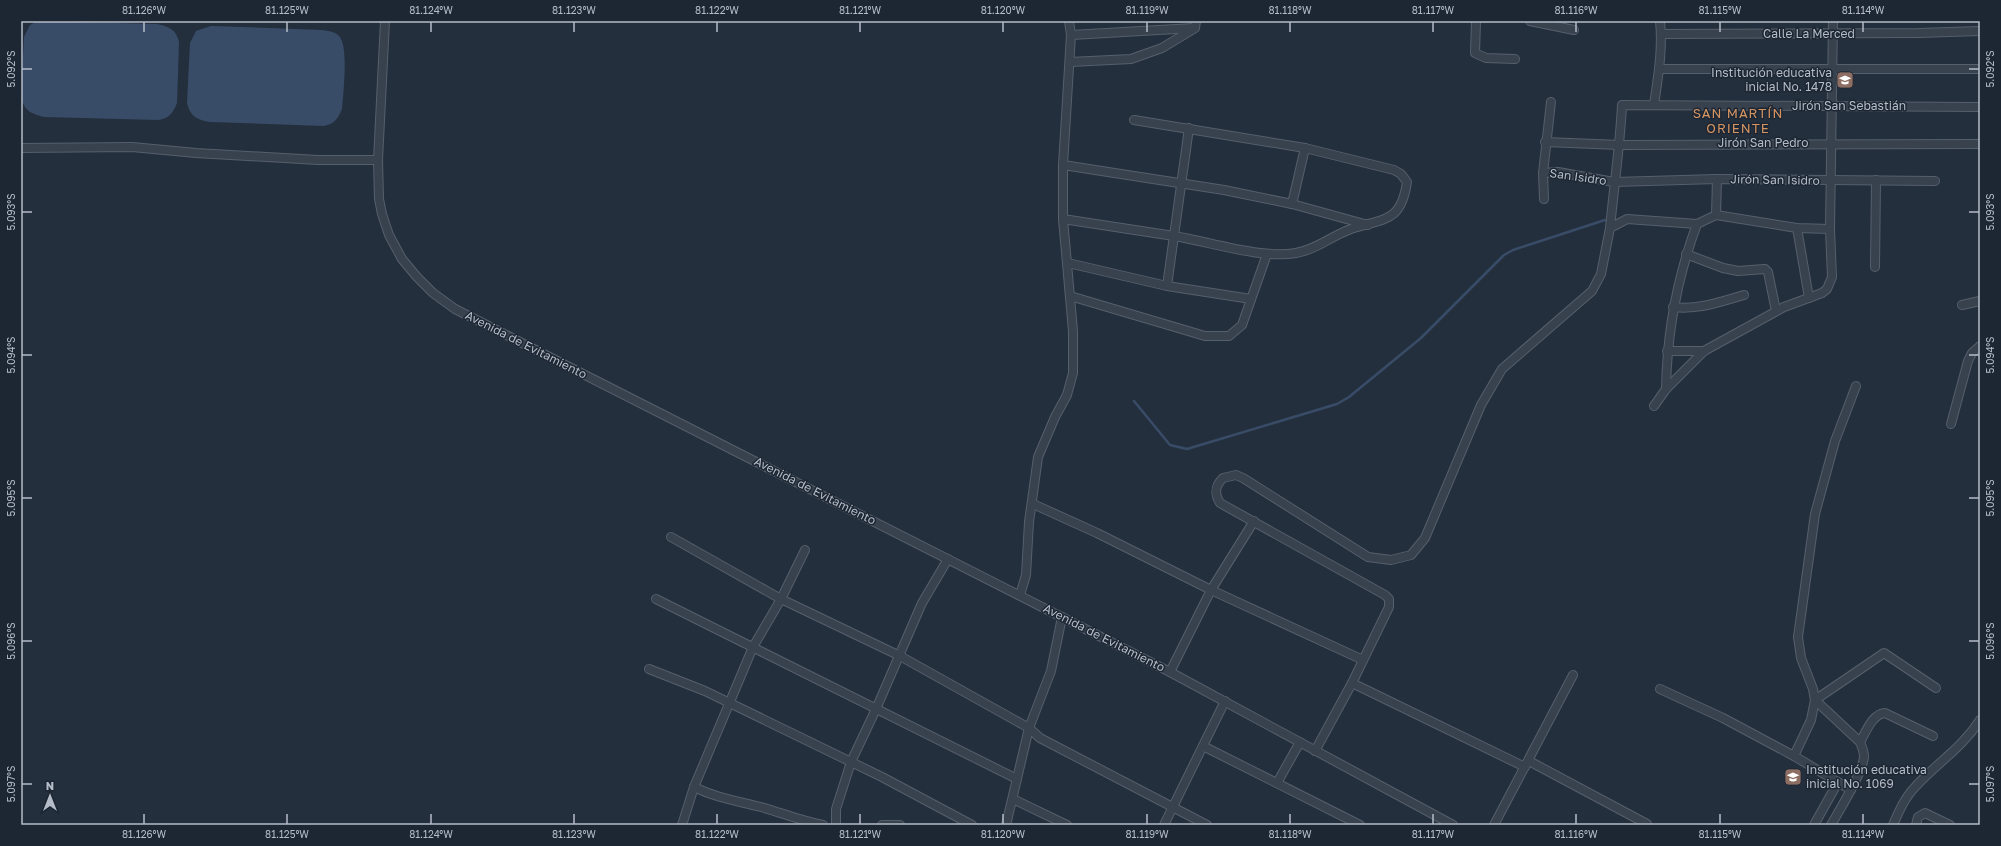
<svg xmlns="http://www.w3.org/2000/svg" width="2001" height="846" viewBox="0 0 2001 846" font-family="'Golos Text',sans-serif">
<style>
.water{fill:#394c67}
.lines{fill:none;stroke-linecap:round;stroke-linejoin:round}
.stream{stroke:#394c67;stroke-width:2.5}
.minor-casing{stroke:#565f6c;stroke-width:10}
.minor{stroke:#38414e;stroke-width:8}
.ticks{fill:none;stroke:#b4bcc9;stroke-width:1.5}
.labels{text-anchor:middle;stroke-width:3;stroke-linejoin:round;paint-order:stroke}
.street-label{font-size:12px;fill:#b4bcc9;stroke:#1d2633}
.poi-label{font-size:12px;fill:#b4bcc9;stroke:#1d2633;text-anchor:end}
.neighbourhood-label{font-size:13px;letter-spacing:1px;fill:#d59563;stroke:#1d2633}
.neatline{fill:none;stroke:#b4bcc9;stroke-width:1.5}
.ticks-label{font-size:10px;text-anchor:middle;fill:#b4bcc9}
</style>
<rect width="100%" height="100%" fill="#242f3e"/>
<g class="water">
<path d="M37,21l119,3c12,2 20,5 23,18l-2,61c-4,10 -8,15 -18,17l-115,-3c-12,-3 -20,-6 -23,-20l3,-60 6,-12z"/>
<path d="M211,26l111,4c6,1 12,1 17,6 10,10 4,58 3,73 -4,10 -8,15 -18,17l-114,-4c-13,-2 -20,-6 -23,-19l3,-60 6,-12z"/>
</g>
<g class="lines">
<polyline class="stream" points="1134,401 1170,445 1187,449 1337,404 1349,397 1421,338 1504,255 1513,250 1605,220"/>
<g class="minor-casing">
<g id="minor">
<polyline points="385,21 378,160 379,199 382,214 389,235 402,259 417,277 433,293 455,309 1170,672 1453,825"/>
<polyline points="1476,21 1475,53 1486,58 1515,59"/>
<polyline points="1530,21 1574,30"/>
<polyline points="1662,34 1919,33 1980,31"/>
<polyline points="1071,35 1194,28"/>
<polyline points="1070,62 1131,59 1162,48 1195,28 1196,21"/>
<polyline points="1659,69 1980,69"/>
<path d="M1654,105c4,-28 9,-56 6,-84"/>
<polyline points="1545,142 1620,145 1980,144"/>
<polyline points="21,148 132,147 196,153 318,160 378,160"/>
<polyline points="1063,165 1224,190 1292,204 1368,225"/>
<polyline points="1543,173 1558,172 1614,182 1717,179 1935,181"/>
<polyline points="1544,199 1543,173 1551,102"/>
<polyline points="1292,204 1305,148"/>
<polyline points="1716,215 1717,179"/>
<path d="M1063,219c37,6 74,11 111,17 37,6 86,23 122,17 22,-4 35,-17 55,-24 33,-11 50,-6 56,-47l-6,-8 -7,-4 -89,-22 -171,-28"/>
<path d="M1610,228c4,-42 10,-82 12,-123l358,2"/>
<polyline points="1797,228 1809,298"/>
<polyline points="1686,254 1723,268 1738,271 1765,269 1768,272 1776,311"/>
<polyline points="1068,263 1167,286 1251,299"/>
<polyline points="1875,267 1876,180"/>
<polyline points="1167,286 1189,128"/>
<polyline points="1070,296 1205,336 1229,336 1242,325 1267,254"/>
<polyline points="1962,305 1980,301"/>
<path d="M1673,307c25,3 47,-5 71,-12"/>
<polyline points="1667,351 1704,351"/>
<path d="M1666,389c1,-57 11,-111 31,-165"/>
<polyline points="1654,406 1666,389 1704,351 1784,307 1822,293 1827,289 1832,277 1830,229 1833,21"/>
<polyline points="1951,424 1968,361 1972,353 1980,346"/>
<polyline points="1033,504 1097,533 1211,590 1363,660"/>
<polyline points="671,537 781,599 900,656 1029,728 1040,738 1207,825"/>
<polyline points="1020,595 1026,575 1029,522 1038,457 1055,417 1067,395 1073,373 1073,331 1063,219 1063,165 1071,35 1069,21"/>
<polyline points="656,599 1017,779"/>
<polyline points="649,669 705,691 882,777 972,825"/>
<polyline points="1170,672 1211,590 1254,521"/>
<polyline points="1352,683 1525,767"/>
<polyline points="1660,689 1723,718 1794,756 1851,790"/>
<path d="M1860,742c6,-10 12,-28 25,-29l48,23"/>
<polyline points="1203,746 1360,825"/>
<path d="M1315,751l37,-68 37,-76v-8l-4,-4 -165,-92c-6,-10 -5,-17 3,-25l13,-3 7,3 125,79 23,3 20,-5 14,-17 56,-133 21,-36 90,-78 9,-17 9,-46 17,-9 70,5 19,-9 81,13 33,1"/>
<polyline points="1794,756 1811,720 1815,700 1813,689 1801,658 1798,637 1815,514 1835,441 1856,386"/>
<polyline points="1529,761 1647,824"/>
<polyline points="1277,783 1300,742"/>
<path d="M694,787c22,11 44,14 67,20 21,6 41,14 62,18"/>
<polyline points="1013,799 1067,825"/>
<polyline points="682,825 694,787 753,647 781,599 805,550"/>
<polyline points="836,825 836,809 851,762 876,709 922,603 948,559"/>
<polyline points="882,825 900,825"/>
<polyline points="1006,825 1029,728 1051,671 1062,617"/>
<polyline points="1164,825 1225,701"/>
<polyline points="1494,825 1573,675"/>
<polyline points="1814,825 1838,782"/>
<path d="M1831,825c8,-14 32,-53 33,-68 0,-6 -2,-10 -4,-15l-45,-42 69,-47 52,35"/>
<path d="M1893,825c6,-14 12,-28 23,-39 22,-24 46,-38 64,-66"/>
<polyline points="1916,825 1918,817 1925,813 1950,825"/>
</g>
</g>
<use href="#minor" class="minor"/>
</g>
<path class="ticks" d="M144,22v10M287,22v10M431,22v10M574,22v10M717,22v10M860,22v10M1003,22v10M1147,22v10M1290,22v10M1433,22v10M1576,22v10M1720,22v10M1863,22v10M22,69h10M1969,69h10M22,212h10M1969,212h10M22,355h10M1969,355h10M22,498h10M1969,498h10M22,641h10M1969,641h10M22,784h10M1969,784h10M144,814v10M287,814v10M431,814v10M574,814v10M717,814v10M860,814v10M1003,814v10M1147,814v10M1290,814v10M1433,814v10M1576,814v10M1720,814v10M1863,814v10"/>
<defs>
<g id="school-square" transform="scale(0.9)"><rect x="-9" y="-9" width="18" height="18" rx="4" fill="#8d6e63" stroke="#1d2633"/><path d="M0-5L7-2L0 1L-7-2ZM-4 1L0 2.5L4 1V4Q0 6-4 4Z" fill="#fff"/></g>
</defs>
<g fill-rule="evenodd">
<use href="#school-square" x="1845" y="80"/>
<use href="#school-square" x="1793" y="777"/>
</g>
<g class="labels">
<g class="street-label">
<text x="1809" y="38">Calle La Merced</text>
<text x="1849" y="110">Jirón San Sebastián</text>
<text x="1763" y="147">Jirón San Pedro</text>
<text transform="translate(1578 177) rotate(8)" y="4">San Isidro</text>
<text transform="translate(1775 180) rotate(1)" y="4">Jirón San Isidro</text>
<text transform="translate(526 345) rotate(27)" y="4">Avenida de Evitamiento</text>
<text transform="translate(815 491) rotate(27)" y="4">Avenida de Evitamiento</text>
<text transform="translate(1104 638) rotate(27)" y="4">Avenida de Evitamiento</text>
</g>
<g class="poi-label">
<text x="1832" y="77">Institución educativa<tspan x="1832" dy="14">inicial No. 1478</tspan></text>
<text x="1806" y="774" text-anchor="start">Institución educativa<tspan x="1806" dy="14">inicial No. 1069</tspan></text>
</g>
<g class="neighbourhood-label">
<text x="1738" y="118">SAN MARTÍN<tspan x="1738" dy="15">ORIENTE</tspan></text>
</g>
</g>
<rect width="2001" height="846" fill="none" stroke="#1d2633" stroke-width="44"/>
<g transform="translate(50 796)" stroke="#1d2633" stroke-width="3" paint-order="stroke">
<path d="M0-3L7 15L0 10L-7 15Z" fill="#b4bcc9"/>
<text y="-6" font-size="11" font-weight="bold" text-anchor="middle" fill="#b4bcc9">N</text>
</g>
<rect x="22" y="22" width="1957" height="802" class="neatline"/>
<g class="ticks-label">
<text x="144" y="14">81.126°W</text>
<text x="287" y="14">81.125°W</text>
<text x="431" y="14">81.124°W</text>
<text x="574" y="14">81.123°W</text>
<text x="717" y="14">81.122°W</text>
<text x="860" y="14">81.121°W</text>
<text x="1003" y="14">81.120°W</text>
<text x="1147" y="14">81.119°W</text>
<text x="1290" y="14">81.118°W</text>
<text x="1433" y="14">81.117°W</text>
<text x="1576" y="14">81.116°W</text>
<text x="1720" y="14">81.115°W</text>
<text x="1863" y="14">81.114°W</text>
<text transform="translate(11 69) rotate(-90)" y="4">5.092°S</text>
<text transform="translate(1990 69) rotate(-90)" y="4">5.092°S</text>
<text transform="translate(11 212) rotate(-90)" y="4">5.093°S</text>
<text transform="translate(1990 212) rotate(-90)" y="4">5.093°S</text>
<text transform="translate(11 355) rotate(-90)" y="4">5.094°S</text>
<text transform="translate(1990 355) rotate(-90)" y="4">5.094°S</text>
<text transform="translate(11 498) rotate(-90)" y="4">5.095°S</text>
<text transform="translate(1990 498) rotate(-90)" y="4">5.095°S</text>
<text transform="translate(11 641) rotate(-90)" y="4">5.096°S</text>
<text transform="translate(1990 641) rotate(-90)" y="4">5.096°S</text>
<text transform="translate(11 784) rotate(-90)" y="4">5.097°S</text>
<text transform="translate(1990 784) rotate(-90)" y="4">5.097°S</text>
<text x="144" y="838">81.126°W</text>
<text x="287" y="838">81.125°W</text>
<text x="431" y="838">81.124°W</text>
<text x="574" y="838">81.123°W</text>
<text x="717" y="838">81.122°W</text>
<text x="860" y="838">81.121°W</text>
<text x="1003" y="838">81.120°W</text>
<text x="1147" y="838">81.119°W</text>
<text x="1290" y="838">81.118°W</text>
<text x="1433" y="838">81.117°W</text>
<text x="1576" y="838">81.116°W</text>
<text x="1720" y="838">81.115°W</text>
<text x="1863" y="838">81.114°W</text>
</g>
</svg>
